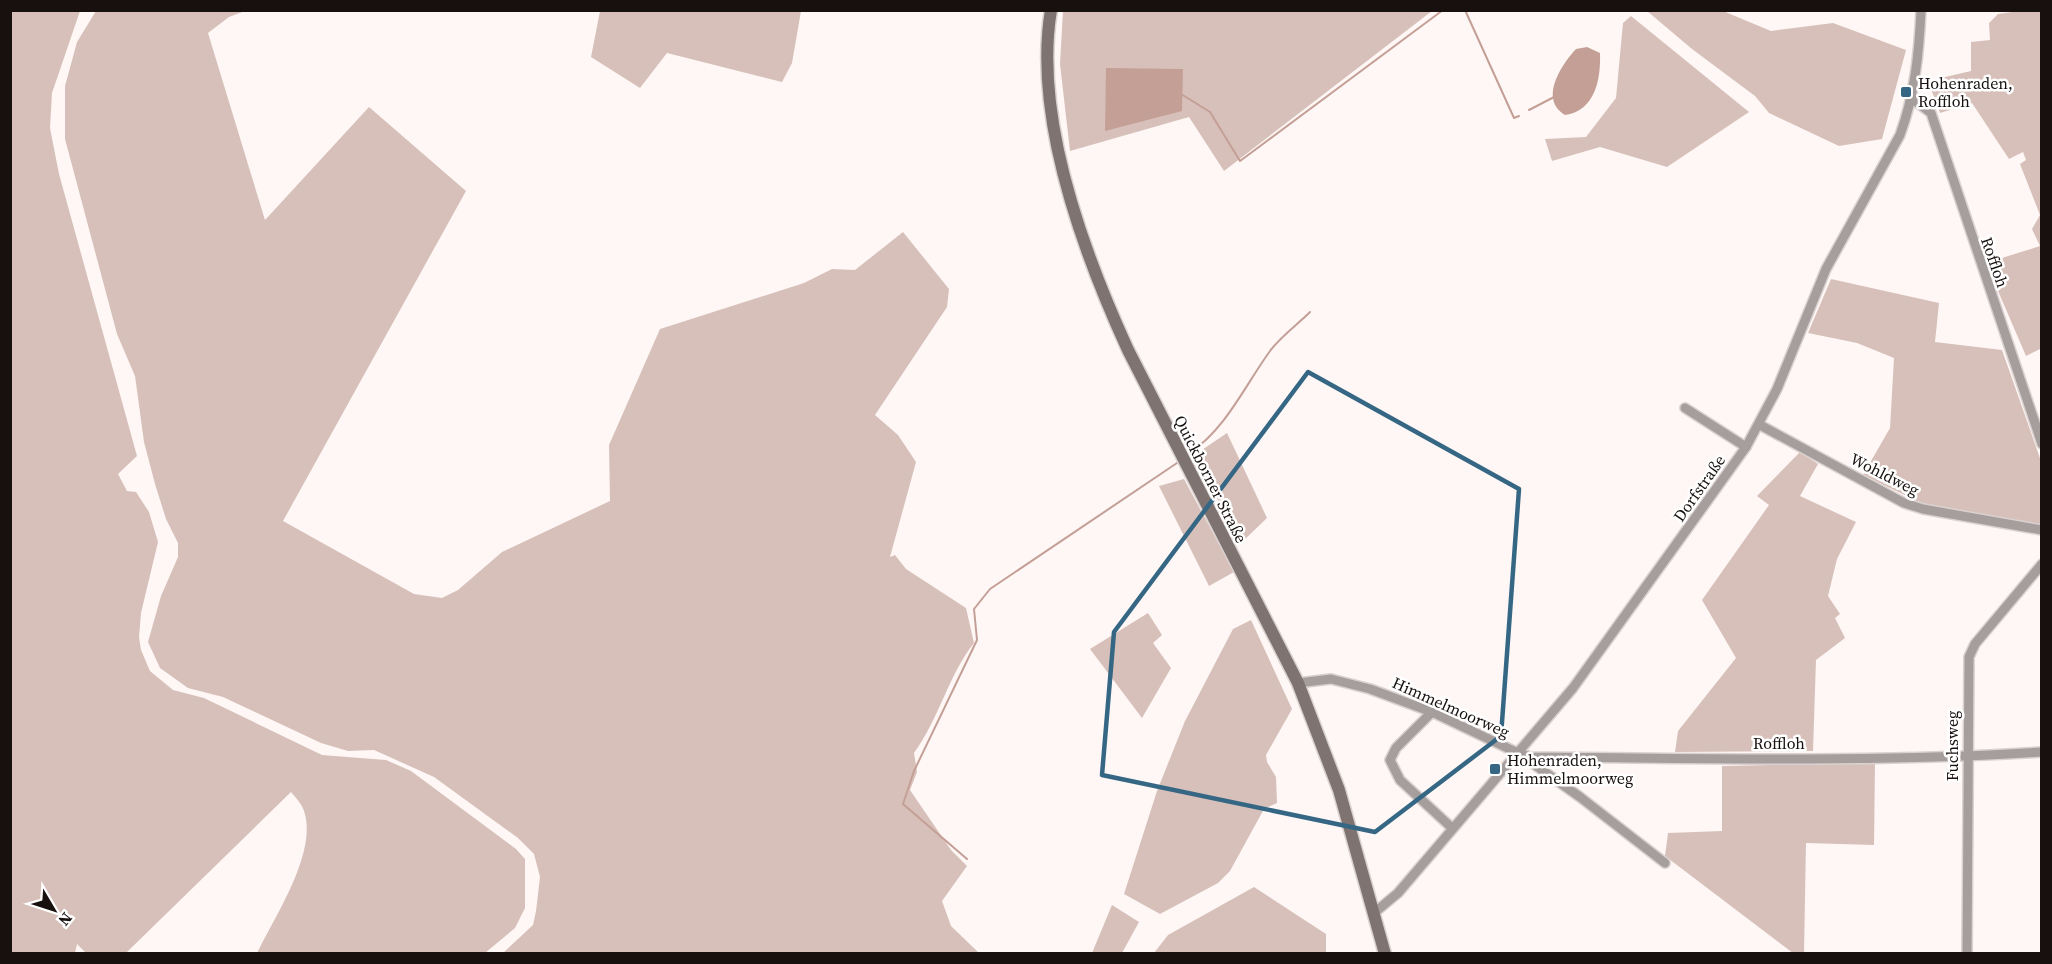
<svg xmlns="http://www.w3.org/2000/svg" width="2052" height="964" viewBox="0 0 2052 964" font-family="'Source Serif 4',serif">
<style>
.green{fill:#d8c0ba}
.water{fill:#c49f96}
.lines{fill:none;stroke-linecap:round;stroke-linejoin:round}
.stream{stroke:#c49f96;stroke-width:2}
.minor-casing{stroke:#d9d2d0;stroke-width:12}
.secondary-casing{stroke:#d9d2d0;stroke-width:15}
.minor{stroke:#a69e9c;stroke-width:9}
.secondary{stroke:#7f7371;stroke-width:12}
.marked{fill:none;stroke:#356785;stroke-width:4.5;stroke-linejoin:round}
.poi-dot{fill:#356785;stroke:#fff;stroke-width:2}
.labels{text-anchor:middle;stroke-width:5;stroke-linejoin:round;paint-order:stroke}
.poi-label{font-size:16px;fill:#17100f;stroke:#fff;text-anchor:start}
.street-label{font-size:16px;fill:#17100f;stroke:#fff}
</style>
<rect width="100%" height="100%" fill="#fef7f5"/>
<g class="green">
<path d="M10,11h70l-28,82 -2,35 9,46 78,282 -19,18 9,17 9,1 13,20 9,30 -17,71 -2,24 2,13 9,21 23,19 31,8 118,57 64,5 25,11 105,78 9,10v49l-10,20 -30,25h-228c18,-37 61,-101 47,-142 -2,-7 -9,-14 -13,-19l-165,161h-40l-9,-9 -2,9h-64z"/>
<path d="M96,11h149l-16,6 -21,16 57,187 104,-113 97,84 -183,330 131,73 28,4 16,-8 44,-38 108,-51 -1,-56 51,-116 144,-46 28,-14 23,1 48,-38 46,57 -2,18 -72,108 23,20 18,27 -26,95 5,-2 11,14 60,39 8,35c-26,33 -35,76 -60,110l3,19 -7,18 41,60 16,16 -25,35 9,25 28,27h-476l30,-28 3,-14 4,-34 -6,-23 -16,-16 -84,-61 -60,-27 -26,1 -27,-8 -98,-46 -35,-9 -28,-20 -12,-26 13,-46 17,-39v-14l-12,-24 -11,-35 -11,-42 -9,-66 -18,-42 -52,-195v-53l12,-44z"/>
<polygon points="600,11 600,10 801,11 792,63 782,82 667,53 640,88 591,57"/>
<polygon points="1063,11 1432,11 1224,171 1189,117 1070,151 1060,64"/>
<polygon points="1647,11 1723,11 1771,31 1833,23 1906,50 1882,139 1839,146 1769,113 1755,96 1692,49"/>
<polygon points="2019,11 2042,11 2042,348 2026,356 1986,263 2040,246 2032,229 2040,215 2020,164 2026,160 2023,152 2009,159 1972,103 1940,113 1928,81 1971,71 1971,42 1990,40 1989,23 1998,14"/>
<polygon points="1631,16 1749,112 1667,167 1600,147 1552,161 1545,139 1586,137 1616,98 1623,23"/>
<polygon points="1831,279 1939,303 1935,342 2002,350 2041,461 2041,525 1921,503 1863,475 1890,428 1894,358 1857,343 1808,333"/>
<polygon points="1227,433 1267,518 1242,542 1193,456"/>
<polygon points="1800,452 1818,464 1800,496 1856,522 1837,559 1828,596 1840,614 1835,618 1845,638 1816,660 1813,751 1675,752 1678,731 1736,658 1702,600 1769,505 1757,496"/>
<polygon points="1184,479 1234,572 1209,586 1159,486"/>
<polygon points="1148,613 1162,635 1153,643 1171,668 1142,718 1090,649"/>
<polygon points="1251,620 1292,709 1266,755 1267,762 1276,777 1277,803 1264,809 1230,871 1218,883 1160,914 1124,894 1157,791 1185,721 1233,629"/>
<polygon points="1875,763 1874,845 1806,843 1804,953 1793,953 1665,856 1668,833 1722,831 1722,766"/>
<polygon points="1254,887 1326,934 1326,953 1154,953 1168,935"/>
<polygon points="1112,905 1139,922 1122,953 1092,953"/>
</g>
<g class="water">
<path d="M1587,47l13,6c1,26 -5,58 -35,62 -27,-16 -3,-51 11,-66z"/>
<polygon points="1106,68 1183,69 1182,111 1105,131"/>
</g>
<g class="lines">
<g class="stream">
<polyline points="1465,10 1514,118 1519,116"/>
<polyline points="1181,94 1210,112 1240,161 1443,10"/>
<polyline points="1529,110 1556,96"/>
<path d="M1190,453c37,-26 54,-66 80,-102 10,-14 27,-26 40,-39"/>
<polyline points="967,859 903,804 914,771 977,640 974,609 990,589 1177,463"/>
</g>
<g class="minor-casing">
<g id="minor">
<polyline points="1911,98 1931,113 2042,444"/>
<polyline points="1685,408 1746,447"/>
<polyline points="1760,425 1904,503 1923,509 2042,530"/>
<polyline points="1298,683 1331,679 1370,689 1432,712 1518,753 1580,797 1665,863"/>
<polyline points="1432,712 1396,748 1390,760 1400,780 1452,828"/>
<path d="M1518,753l13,4c170,1 341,6 511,-5"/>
<path d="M1374,913l24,-20 175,-205 173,-241 31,-58 49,-120 74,-134c15,-41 19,-82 21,-125"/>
<polyline points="1967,954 1969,657 1975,644 2042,564"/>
</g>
</g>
<g class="secondary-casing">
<path id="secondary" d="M1051,10c-18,107 33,244 77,340l170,333 41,107 46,164"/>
</g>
<use href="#minor" class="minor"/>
<use href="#secondary" class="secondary"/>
</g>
<path class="marked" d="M1308,372l211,117 -18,247 -126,96 -273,-57 12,-143z"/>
<g class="poi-dot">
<rect x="1900" y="86" width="12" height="12" rx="3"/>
<rect x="1489" y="763" width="12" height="12" rx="3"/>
</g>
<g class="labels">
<g class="poi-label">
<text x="1918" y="89">Hohenraden,<tspan x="1918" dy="18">Roffloh</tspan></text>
<text x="1507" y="766">Hohenraden,<tspan x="1507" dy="18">Himmelmoorweg</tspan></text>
</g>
<g class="street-label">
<text transform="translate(1995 262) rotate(71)" y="6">Roffloh</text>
<text transform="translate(1885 474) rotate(27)" y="6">Wohldweg</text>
<text transform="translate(1211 479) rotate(63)" y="6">Quickborner Straße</text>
<text transform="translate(1699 488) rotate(-55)" y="6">Dorfstraße</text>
<text transform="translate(1451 707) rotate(24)" y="6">Himmelmoorweg</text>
<text x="1779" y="749">Roffloh</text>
<text transform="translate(1952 746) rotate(-90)" y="6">Fuchsweg</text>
</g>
</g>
<rect width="2052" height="964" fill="none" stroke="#17100f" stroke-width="24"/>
<g transform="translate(54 910) rotate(129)" stroke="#ffffff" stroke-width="4.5" paint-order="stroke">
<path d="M0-4.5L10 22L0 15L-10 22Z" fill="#17100f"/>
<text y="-9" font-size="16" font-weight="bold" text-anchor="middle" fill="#17100f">N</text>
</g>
</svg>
